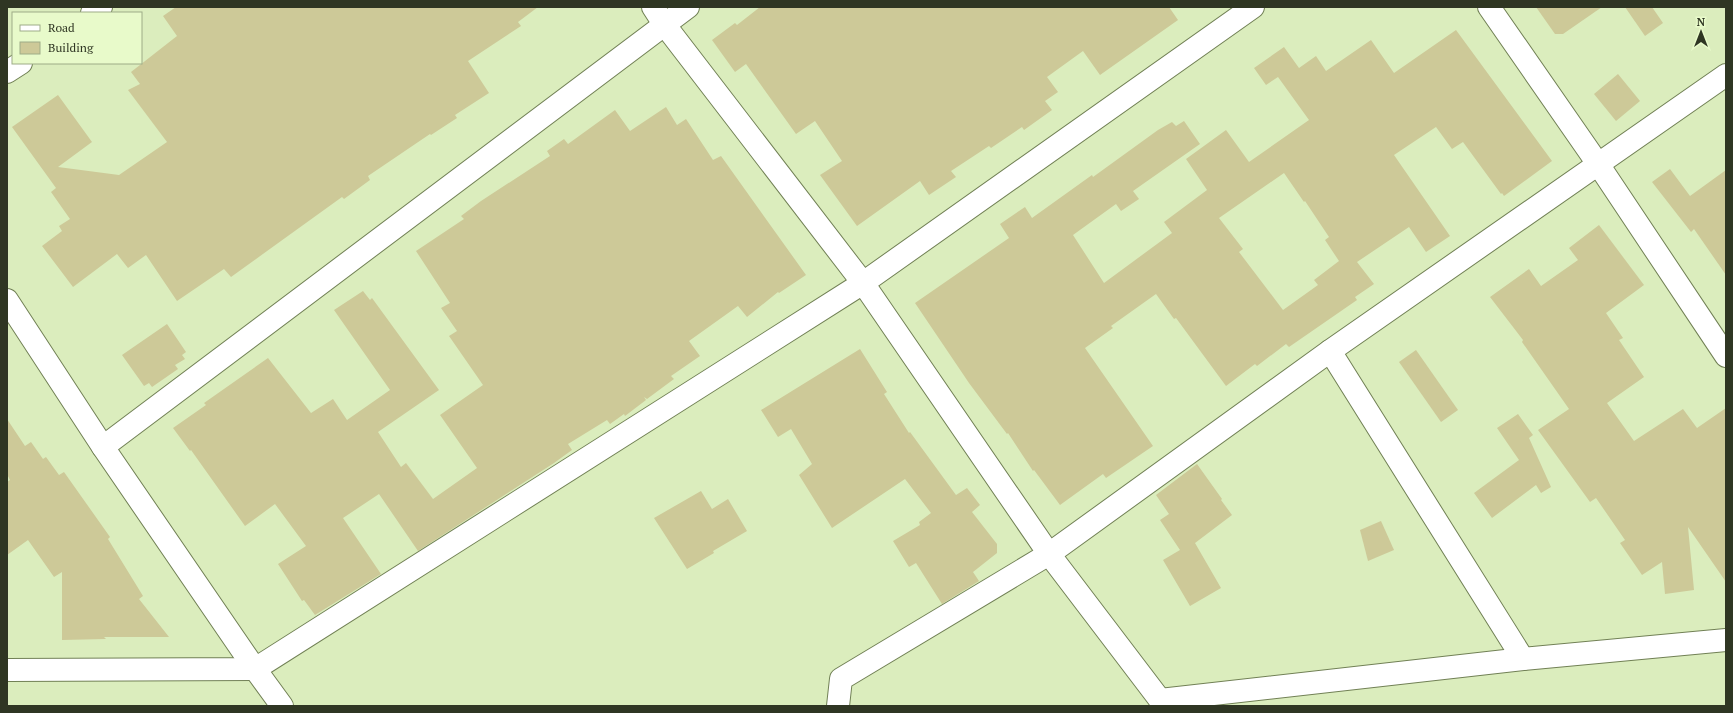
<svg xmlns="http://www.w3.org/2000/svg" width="1733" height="713" viewBox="0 0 1733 713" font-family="'PT Serif',serif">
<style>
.building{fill:#cdc998;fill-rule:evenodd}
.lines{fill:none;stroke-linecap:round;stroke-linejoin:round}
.street-casing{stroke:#718055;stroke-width:24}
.street{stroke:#fff;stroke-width:22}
</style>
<rect width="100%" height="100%" fill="#dbedbd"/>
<g class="building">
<polygon points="176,7 538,7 518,22 521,26 468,61 489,93 455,115 457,118 431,135 430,134 368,176 370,180 344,199 342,197 231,277 224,269 177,301 146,255 128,268 117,254 73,287 42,246 62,231 59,226 70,219 51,192 56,188 12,127 58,95 92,142 58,167 119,175 167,142 128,90 140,84 131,72 177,36 163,16"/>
<polygon points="760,7 1169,7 1178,20 1100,75 1083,51 1047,77 1058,92 1045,101 1052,110 1024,130 1022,127 991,148 989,146 951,171 956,177 929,195 920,181 857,226 820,175 842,161 815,121 796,134 746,64 735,72 712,40 735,23 737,25"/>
<polygon points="1536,7 1602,7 1563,34 1555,34"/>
<polygon points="1625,7 1652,7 1663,23 1645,36"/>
<path d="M1456,30l96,131 -48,35 -2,-3 -1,1 -38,-52 -11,7 -16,-22 -42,28 56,81 -24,16 -17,-25 -52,35 17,22 -19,13 2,3 -68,47 -3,-3 -29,22 -2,-2 -29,22 -50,-68 -2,1 -18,-25 -45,32 2,2 -28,20 68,98 -47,32 -3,-4 -43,31 -26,-35 -1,1 -25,-38 -1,1 -38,-51 -54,-80 94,-65 -9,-14 25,-17 7,11 60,-43 1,2 65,-47 14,-8 4,4 8,-5 16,23 -67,47 6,8 -18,12 -5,-7 -43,31 31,48 68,-50 -8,-11 43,-32 -21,-31 40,-29 23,32 60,-42 -31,-43 -12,8 -12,-17 30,-21 15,21 17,-12 10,15 45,-31 23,33zM1284,173l20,29 1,-1 24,36 -4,3 14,21 -25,19 4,5 -35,25 -44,-58 4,-3 -24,-31z"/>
<polygon points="1618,74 1640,101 1616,121 1594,94"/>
<polygon points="666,107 677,125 686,119 713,160 721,156 806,275 779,293 778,292 747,317 738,306 689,341 700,356 671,376 674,379 647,399 644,397 646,400 625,416 624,414 610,424 607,420 568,444 572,450 554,463 418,551 379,494 343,518 381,574 315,615 304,600 302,601 278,564 306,546 275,504 245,526 191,450 190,451 173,428 206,405 204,403 268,358 311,413 333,399 347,420 390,390 334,310 363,291 370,300 372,298 439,390 378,432 401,467 406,463 433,499 477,468 440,415 483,385 449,336 457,331 441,308 450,303 416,251 464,219 461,216 481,201 550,156 547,151 564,139 568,144 615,110 630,131"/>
<polygon points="1670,169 1690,196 1726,170 1726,275 1694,229 1691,232 1652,182"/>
<polygon points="1599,225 1644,285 1606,313 1623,338 1619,340 1644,377 1607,403 1634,441 1683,409 1697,428 1726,408 1726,582 1688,527 1694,590 1665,594 1662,562 1642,575 1620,543 1625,540 1596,498 1590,502 1538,430 1569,409 1522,342 1523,340 1490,297 1529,269 1541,286 1578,260 1569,248"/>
<polygon points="167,324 186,352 182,355 185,359 175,365 178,369 152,387 149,383 144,386 122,355"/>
<polygon points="860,349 887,392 884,394 909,433 910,432 956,495 967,488 980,505 972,512 997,544 997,553 973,572 979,581 942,604 916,563 909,567 893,541 920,525 919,522 931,513 905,479 832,528 799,475 812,464 791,429 778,437 761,410"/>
<polygon points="1416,350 1458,410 1441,422 1399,362"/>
<polygon points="1518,414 1533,435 1529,438 1551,487 1541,493 1536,485 1492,518 1474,493 1519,460 1497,428"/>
<polygon points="7,419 25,446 31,442 43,459 46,457 59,475 64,472 110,537 108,539 143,596 139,599 169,637 104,637 106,639 62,640 62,572 54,577 28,540 7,555 7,482 10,480 7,474"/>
<polygon points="1197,464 1222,499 1221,500 1232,515 1195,543 1221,588 1190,606 1163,560 1180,550 1160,520 1169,514 1156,495"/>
<polygon points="701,491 712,509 728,499 747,531 713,551 714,553 687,569 654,518"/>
<polygon points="1381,521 1394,550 1368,561 1360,530"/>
</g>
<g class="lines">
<g class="street-casing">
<g id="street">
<polyline points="653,7 664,24 863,283 1049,554 1160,700 1167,706"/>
<polyline points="1489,7 1598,164 1726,356"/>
<polyline points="92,13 101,7"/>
<polyline points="7,72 21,63"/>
<polyline points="7,300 103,447 255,669 282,706"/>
<polyline points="1330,351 1523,659"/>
<polyline points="103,447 688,7"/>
<polyline points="7,670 255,669 863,283 1253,7"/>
<polyline points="1160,700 1523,659 1726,640"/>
<polyline points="838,706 841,679 1049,554 1330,351 1726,75"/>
</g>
</g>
<use href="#street" class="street"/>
</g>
<rect width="1733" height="713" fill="none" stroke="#2f3623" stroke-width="16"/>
<rect x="12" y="12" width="130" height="52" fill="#e8faca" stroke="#9eac87"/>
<rect x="20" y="25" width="20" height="6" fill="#ffffff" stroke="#9eac87"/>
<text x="48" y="32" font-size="12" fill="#2f3623">Road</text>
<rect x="20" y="42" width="20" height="12" fill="#cdc998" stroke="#9eac87"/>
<text x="48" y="52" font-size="12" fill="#2f3623">Building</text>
<g transform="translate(1701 32)" stroke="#e8faca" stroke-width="3" paint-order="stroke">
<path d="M0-3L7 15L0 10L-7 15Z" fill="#2f3623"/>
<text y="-6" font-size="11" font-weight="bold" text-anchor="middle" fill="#2f3623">N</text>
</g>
</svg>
